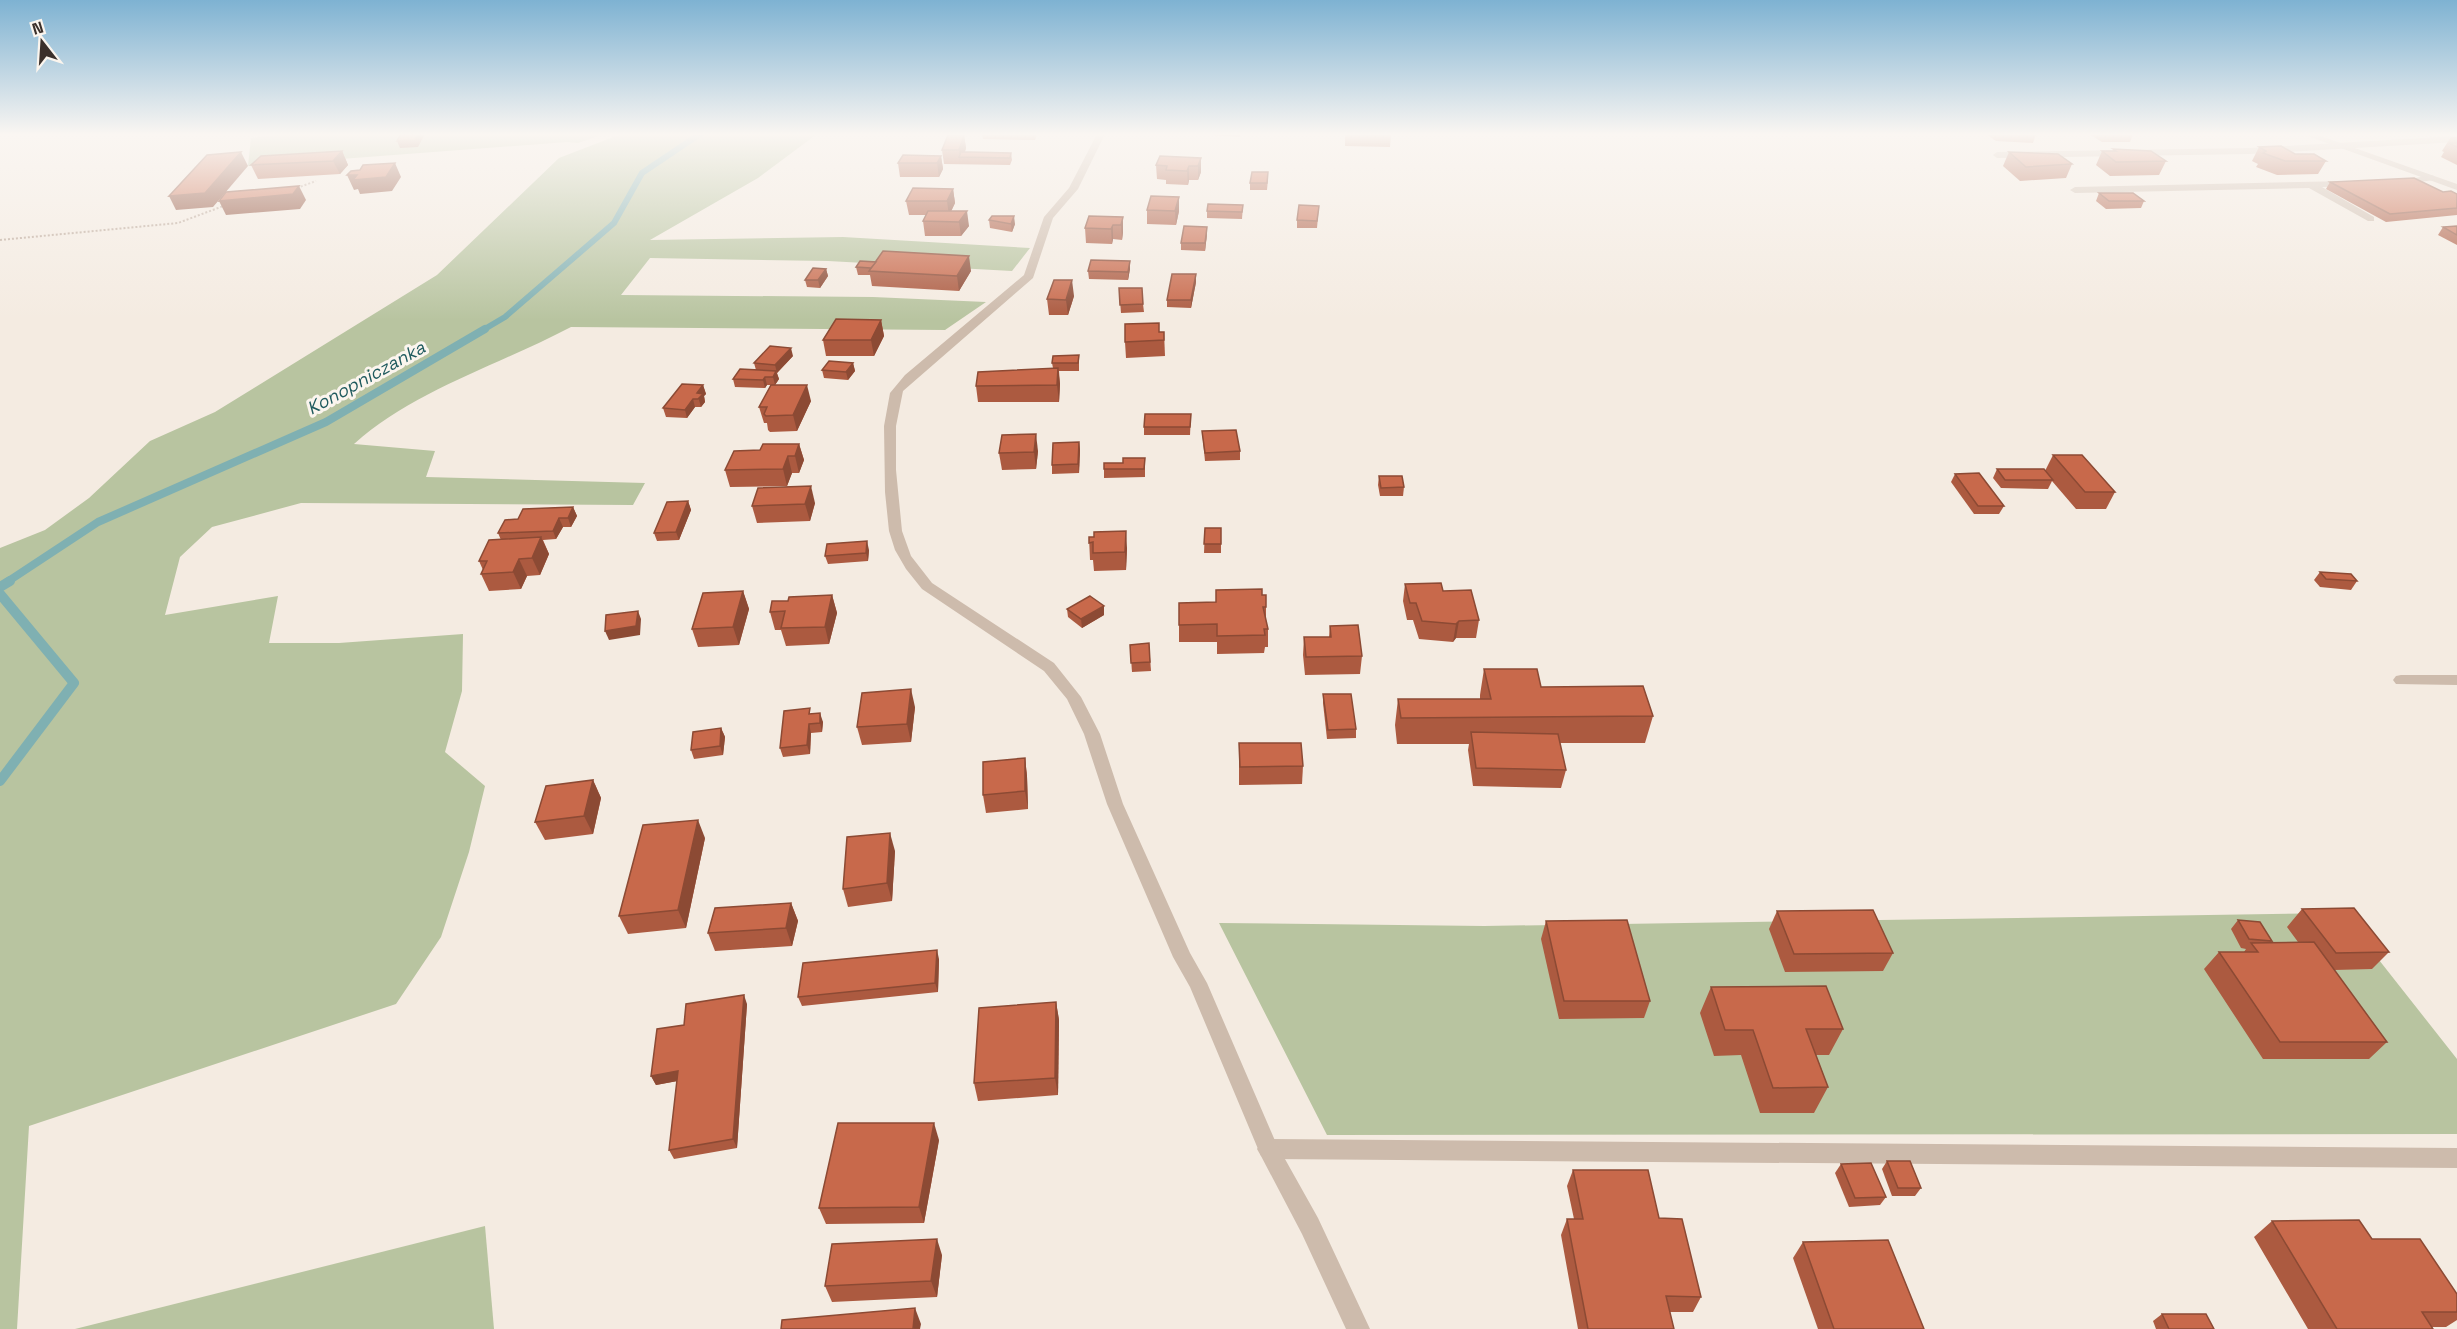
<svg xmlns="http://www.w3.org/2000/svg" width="2457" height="1329" viewBox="0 0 2457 1329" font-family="'Space Grotesk',sans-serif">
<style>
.green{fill:#b8c4a0}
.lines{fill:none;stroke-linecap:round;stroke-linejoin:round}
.stream-far2{stroke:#7fb0b2;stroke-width:6}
.stream-far1{stroke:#7fb0b2;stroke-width:8}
.stream{stroke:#7fb0b2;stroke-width:10}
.path{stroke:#b9a596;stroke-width:2;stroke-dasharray:2 2;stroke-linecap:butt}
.lane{fill:#cdbbac;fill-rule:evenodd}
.street{fill:#cdbbac;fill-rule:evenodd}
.wall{fill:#ac5a40}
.shaded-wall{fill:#8c4a34}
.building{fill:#c8694b;stroke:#8c4a34;stroke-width:1.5}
.labels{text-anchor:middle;stroke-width:6;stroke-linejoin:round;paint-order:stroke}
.far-water-label{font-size:18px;font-style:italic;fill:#1f5a5e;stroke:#fbf5ee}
</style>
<rect width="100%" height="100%" fill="#f4ebe1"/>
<g class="green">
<polygon points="283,134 604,134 578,143 567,142 248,166 251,138"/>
<path d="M621,134h196l-59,44 -108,62 193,-3 187,11 -18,23 -184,-10 -178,-3 -29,37 252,2 113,5 -41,28 -374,-3c-72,38 -156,63 -217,117l81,7 -9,26 219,6 -12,22 -332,-2 -89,24 -32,30 -15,58 113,-19 -9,47h70l124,-9 -1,57 -17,61 40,34 -16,66 -28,85 -45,67 -367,122 -12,203h-17v-781l45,-18 44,-32 61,-57 65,-29 222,-137 122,-117z"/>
<polygon points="2342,913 2457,1059 2457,1134 1327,1135 1219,923 1484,926"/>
<polygon points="485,1226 494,1329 75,1329"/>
</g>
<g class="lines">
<polyline class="stream-far2" points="483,330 505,317 614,223 642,173 700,134"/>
<polyline class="stream-far1" points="7,582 98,522 326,422 485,329"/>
<g class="stream">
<polyline points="0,587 10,581"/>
<polyline points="0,594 74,683 0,781"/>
</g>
<g class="path">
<polyline points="297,188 316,181"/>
<polyline points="0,240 178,223 226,205"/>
</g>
<g class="lane">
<polygon points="2457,136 2457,142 2250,154 1997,158 1993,155 1997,152 2250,148"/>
<polygon points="2431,175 2434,176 2434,180 2399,185 2395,182"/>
<polygon points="2348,181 2351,182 2351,186 2322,187 2374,217 2374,221 2368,221 2309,188 2075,193 2070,190 2075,187"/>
<polygon points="2401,675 2457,675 2457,685 2396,684 2393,680 2396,676"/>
<polygon points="1268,1139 2457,1148 2457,1168 1268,1159 1261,1156 1257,1149 1261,1142"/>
</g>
<g class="street">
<polygon points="1097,134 1105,134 1078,189 1053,218 1033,278 903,391 896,426 896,470 902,531 911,556 932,583 1054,663 1081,697 1100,734 1123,804 1190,953 1207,983 1276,1143 1318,1218 1370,1329 1346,1329 1302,1234 1261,1156 1190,987 1173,957 1107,804 1084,734 1067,699 1044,671 922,589 906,569 895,550 889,531 885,492 884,426 890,393 905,375 1024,275 1044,217 1069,188"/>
<polygon points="2302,134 2315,134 2457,184 2457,190"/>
</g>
</g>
<g class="wall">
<polygon points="982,134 1037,134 1035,140 983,139"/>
<polygon points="1194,134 1241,134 1240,137"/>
<polygon points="1345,134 1391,134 1390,147 1345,146"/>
<polygon points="1986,134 2036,134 2033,143 1996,141"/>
<polygon points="2089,134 2133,134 2130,142 2102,142"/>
<polygon points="964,135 966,148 965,152 1011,153 1012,160 1010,165 944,164 942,150"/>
<polygon points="2451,137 2457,137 2457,165 2441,157 2444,152 2442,151"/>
<polygon points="2259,147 2295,154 2326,161 2318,174 2277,175 2256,167 2258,164 2252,161"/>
<polygon points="2113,149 2166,161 2159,175 2110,176 2096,165 2102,151 2113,151"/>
<polygon points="342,151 348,165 340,174 258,179 251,165"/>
<polygon points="2009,152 2072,164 2066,178 2020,181 2003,166"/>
<polygon points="941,156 943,169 939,177 900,177 898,163"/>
<polygon points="1201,158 1201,172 1198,180 1189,180 1188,185 1166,184 1166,180 1157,179 1156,165"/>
<polygon points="1268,179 1267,190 1250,190 1250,183"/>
<polygon points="2330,182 2443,192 2457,194 2457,215 2386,222 2326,189"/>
<polygon points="953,189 955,203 951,211 969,226 961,236 925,236 923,221 926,215 909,215 906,201"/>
<polygon points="2099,193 2144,201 2141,208 2106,209 2096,201"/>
<polygon points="1179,197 1179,211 1176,225 1147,224 1147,210"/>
<polygon points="1243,205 1242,219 1207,218 1207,211"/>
<polygon points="1319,206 1317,228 1297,228 1297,220"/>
<polygon points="1123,217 1123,232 1122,240 1113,239 1112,244 1086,243 1085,228"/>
<polygon points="989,220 1015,224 1012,232 990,228"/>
<polygon points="2457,226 2457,245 2438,235 2443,227"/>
<polygon points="1207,227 1207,234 1205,251 1181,250 1181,243"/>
<polygon points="1130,261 1130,269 1128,280 1089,279 1088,271"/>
<polygon points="856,267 971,271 959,291 872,286 870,275 858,275"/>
<polygon points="826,269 828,276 820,288 807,287 805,280"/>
<polygon points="1196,282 1191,308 1167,307 1167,300"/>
<polygon points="1119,288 1143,304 1144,312 1121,313"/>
<polygon points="1074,296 1068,315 1049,315 1047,299"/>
<polygon points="881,320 884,336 874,356 826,356 823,340"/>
<polygon points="1159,332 1164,332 1165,356 1126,358 1125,342"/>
<polygon points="1079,355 1079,371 1059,371 1060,384 1059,402 978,402 976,386 1053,368 1052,363"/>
<polygon points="793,356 777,373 779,379 775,385 811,401 797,431 770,432 768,430 767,423 764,423 759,407 771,385 767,385 765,388 735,387 733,379 756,370 754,363"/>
<polygon points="853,363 855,371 848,380 824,378 822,370"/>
<polygon points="703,385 706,394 704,396 705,402 701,407 695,407 687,418 666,417 663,408"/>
<polygon points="1191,414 1190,435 1144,435 1144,427"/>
<polygon points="1202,431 1240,451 1240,460 1205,461"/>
<polygon points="1079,442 1080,450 1079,473 1052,474 1052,465"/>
<polygon points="799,444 804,460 799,473 792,473 787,486 730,487 725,470 760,450"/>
<polygon points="1038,451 1036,469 1002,470 999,453"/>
<polygon points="2053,455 2115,492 2106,509 2076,509 2052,481 2048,489 2001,488 1993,478 1997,469 2045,471"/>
<polygon points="1145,458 1145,477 1104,478 1104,469 1123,463"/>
<polygon points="1955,474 2004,506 1999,514 1974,514 1951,482"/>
<polygon points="1379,476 1404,487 1403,496 1380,496 1378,485"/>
<polygon points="688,501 691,510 679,540 657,541 654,533"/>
<polygon points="815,503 810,521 757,523 752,506"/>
<polygon points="573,507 577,516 571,527 563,527 556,539 543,540 549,554 540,575 527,576 521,589 489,591 481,574 483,570 479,561 501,540 498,533 518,519"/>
<polygon points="1205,528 1221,528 1221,553 1204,553"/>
<polygon points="1089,537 1127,548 1126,570 1094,571 1093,560 1090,560"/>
<polygon points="869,550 868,561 828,564 825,556"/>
<polygon points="2320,572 2357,581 2351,590 2320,587 2314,580"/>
<polygon points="1405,584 1443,591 1479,620 1476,638 1456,638 1453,642 1419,639 1413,620 1407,620 1403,601"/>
<polygon points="743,591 749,609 739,645 698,647 692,629"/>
<polygon points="832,595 837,613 829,644 786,646 781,630 775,630 770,612 788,601"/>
<polygon points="1262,595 1266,607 1266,620 1268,629 1268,647 1265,647 1264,653 1217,654 1217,642 1179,642 1179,625 1216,602"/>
<polygon points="1067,609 1104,615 1082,628 1068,617"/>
<polygon points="1330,626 1362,656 1360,674 1305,675 1303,655 1304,637 1329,637"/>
<polygon points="1149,643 1151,671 1132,672 1130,645"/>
<polygon points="1484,669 1541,687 1653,716 1645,743 1560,743 1566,770 1561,788 1473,786 1468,750 1469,744 1397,744 1395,725 1398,699 1480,699 1480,695"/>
<polygon points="1323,694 1356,729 1356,738 1327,739 1323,703"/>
<polygon points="915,707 911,742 862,745 857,727"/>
<polygon points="812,714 823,722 822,732 811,733 810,754 783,757 780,748"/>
<polygon points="721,728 725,737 723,755 694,759 691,750"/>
<polygon points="1239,743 1303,766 1302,784 1239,785"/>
<polygon points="1025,758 1027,776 1028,809 986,813 983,795"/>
<polygon points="593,780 601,798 593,834 545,840 535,822"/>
<polygon points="705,838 686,928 628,934 619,916"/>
<polygon points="895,851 892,901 848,907 843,889"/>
<polygon points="791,903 798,921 792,946 715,951 708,933"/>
<polygon points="2302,909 2389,952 2372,969 2334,970 2387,1042 2369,1059 2263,1059 2204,969 2219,952 2244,952 2246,949 2241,948 2231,929 2238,920 2272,941 2271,942 2298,942 2287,927"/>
<polygon points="1777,911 1893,953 1883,971 1785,972 1769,929"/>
<polygon points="1546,921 1650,1001 1644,1018 1559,1019 1541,939"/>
<polygon points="939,959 938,992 802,1006 798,997"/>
<polygon points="1711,987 1843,1029 1829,1055 1816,1055 1828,1087 1814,1113 1760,1113 1741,1055 1714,1056 1700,1013"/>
<polygon points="1056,1002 1059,1020 1058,1095 978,1101 974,1083"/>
<polygon points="747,1004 737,1148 674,1159 669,1150 677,1081 656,1085 651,1076 684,1025"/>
<polygon points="939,1140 924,1223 826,1224 819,1208"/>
<polygon points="1887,1161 1921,1188 1915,1196 1892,1196 1882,1169"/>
<polygon points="1841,1164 1886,1197 1880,1205 1849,1207 1835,1173"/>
<polygon points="1573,1170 1659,1218 1701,1297 1693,1312 1670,1312 1674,1329 1578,1329 1561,1235 1567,1219 1574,1219 1567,1186"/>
<polygon points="2272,1221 2372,1239 2457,1294 2457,1320 2446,1327 2432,1327 2433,1329 2308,1329 2254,1237"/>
<polygon points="1803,1242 1924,1329 1818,1329 1793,1258"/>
<polygon points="942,1255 937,1297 832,1302 825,1286"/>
<polygon points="2162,1314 2214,1329 2156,1329 2153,1321"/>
</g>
<g class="shaded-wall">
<polygon points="418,134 425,134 418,147 400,148 397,141"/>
<polygon points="964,135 966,148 963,157 959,157 960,164 959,150"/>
<polygon points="342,151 348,165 340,174 333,161"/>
<polygon points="241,152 248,166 213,207 176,210 169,196"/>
<polygon points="941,156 943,169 939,177 937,163"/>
<polygon points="1201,158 1201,172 1198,180 1198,166"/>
<polygon points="395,163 401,177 392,191 360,194 358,189 354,190 347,175"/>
<polygon points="1189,166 1189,180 1188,185 1187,171"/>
<polygon points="299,186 306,200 300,209 226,215 219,201"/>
<polygon points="953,189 955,203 949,216 947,201"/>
<polygon points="1179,197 1179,211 1176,225 1175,211"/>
<polygon points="967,211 969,226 961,236 959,222"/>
<polygon points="1014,216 1015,224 1012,232 1011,224"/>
<polygon points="1123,217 1123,232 1122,240 1121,225"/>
<polygon points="1113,225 1113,239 1112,244 1111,229"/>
<polygon points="1207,227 1207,234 1205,251 1205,243"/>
<polygon points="969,256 971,271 959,291 957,276"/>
<polygon points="1130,261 1130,269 1128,280 1128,272"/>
<polygon points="826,269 828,276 820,288 818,280"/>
<polygon points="1196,274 1196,282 1191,308 1191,300"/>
<polygon points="1072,280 1074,296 1068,315 1066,300"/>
<polygon points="881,320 884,336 874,356 871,340"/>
<polygon points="791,348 793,356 777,373 775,365"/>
<polygon points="853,363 855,371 848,380 846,372"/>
<polygon points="1058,368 1060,384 1059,402 1057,385"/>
<polygon points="776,371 779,379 775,385 773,377"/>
<polygon points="765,377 767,385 765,388 763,380"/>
<polygon points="703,385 706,394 704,396 705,402 701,407 697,393"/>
<polygon points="807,385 811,401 797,431 793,415"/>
<polygon points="693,399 695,407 687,418 685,410"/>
<polygon points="1036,434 1038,451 1036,469 1034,452"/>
<polygon points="1079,442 1080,450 1079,473 1078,464"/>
<polygon points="799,444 804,460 799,473 795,456"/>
<polygon points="788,456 792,473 787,486 783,469"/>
<polygon points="811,486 815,503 810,521 805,504"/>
<polygon points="688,501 691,510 679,540 676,532"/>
<polygon points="573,507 577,516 571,527 568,518"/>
<polygon points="559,518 563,527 556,539 553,531"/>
<polygon points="1126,531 1127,548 1126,570 1125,552"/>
<polygon points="541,537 549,554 540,575 532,558"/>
<polygon points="867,541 869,550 868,561 866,553"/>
<polygon points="519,559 527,576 521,589 513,572"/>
<polygon points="743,591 749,609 739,645 733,627"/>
<polygon points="832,595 837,613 829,644 825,627"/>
<polygon points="1104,606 1104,615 1082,628 1081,619"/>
<polygon points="638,611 641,619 640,635 609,640 605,631"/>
<polygon points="1459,621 1456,638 1453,642 1456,624"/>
<polygon points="911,689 915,707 911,742 907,724"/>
<polygon points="820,713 823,722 822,732 820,723"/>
<polygon points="809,724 811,733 810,754 807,745"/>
<polygon points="721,728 725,737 723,755 720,746"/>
<polygon points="1025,758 1027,776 1028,809 1025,791"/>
<polygon points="593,780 601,798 593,834 584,816"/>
<polygon points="698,820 705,838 686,928 678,910"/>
<polygon points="890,833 895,851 892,901 887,883"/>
<polygon points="791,903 798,921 792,946 786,928"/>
<polygon points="937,950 939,959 938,992 935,983"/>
<polygon points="744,995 747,1004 737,1148 733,1139"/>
<polygon points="1056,1002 1059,1020 1058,1095 1055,1078"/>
<polygon points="678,1071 683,1080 656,1085 651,1076"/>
<polygon points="934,1123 939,1140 924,1223 919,1207"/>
<polygon points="937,1239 942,1255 937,1297 931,1281"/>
<polygon points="915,1308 921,1324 920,1329 913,1329"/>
</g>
<g class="building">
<polygon points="401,134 418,134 415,140 397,141"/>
<polygon points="948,135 964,135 959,150 942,150"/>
<polygon points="2449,143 2457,143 2457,147"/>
<polygon points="2281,146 2295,154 2314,154 2326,161 2285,161 2263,153 2266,151 2259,147"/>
<polygon points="2113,149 2151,151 2166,161 2116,162 2102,151 2116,151"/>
<polygon points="342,151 333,161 251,165 261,156"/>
<polygon points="241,152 205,193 169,196 207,155"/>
<polygon points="961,152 970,152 1011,153 1010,158 959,157"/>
<polygon points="2009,152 2058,154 2072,164 2026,167"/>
<polygon points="903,155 941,156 937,163 898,163"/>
<polygon points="1160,156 1201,158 1198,166 1189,166 1187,171 1166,170 1167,166 1156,165"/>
<polygon points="395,163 386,177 353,180 357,175 347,175 351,171 360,170 363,165"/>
<polygon points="1252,172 1268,172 1267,183 1250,183"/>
<polygon points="2414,178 2443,192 2451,191 2457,194 2457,208 2390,214 2330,182"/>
<polygon points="299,186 293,194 219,201 226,192"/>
<polygon points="913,188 953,189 947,201 906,201"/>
<polygon points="2099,193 2133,193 2144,201 2109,201"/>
<polygon points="1151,196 1179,197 1175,211 1147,210"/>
<polygon points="1208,204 1243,205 1242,212 1207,211"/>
<polygon points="1299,205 1319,206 1317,221 1297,220"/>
<polygon points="928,211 967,211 959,222 923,221"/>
<polygon points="992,216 1014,216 1011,224 989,220"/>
<polygon points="1089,216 1123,217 1121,225 1113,225 1111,229 1085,228"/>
<polygon points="1184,226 1207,227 1205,243 1181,243"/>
<polygon points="2457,226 2457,235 2443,227"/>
<polygon points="883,251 969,256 957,276 869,271"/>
<polygon points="1091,260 1130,261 1128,272 1088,271"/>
<polygon points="860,261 876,262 871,268 856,267"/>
<polygon points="813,268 826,269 818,280 805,280"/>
<polygon points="1172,274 1196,274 1191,300 1167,300"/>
<polygon points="1054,280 1072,280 1066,300 1047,299"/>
<polygon points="1119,288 1142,288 1143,304 1120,305"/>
<polygon points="836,319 881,320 871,340 823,340"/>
<polygon points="1159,323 1159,332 1164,332 1164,340 1125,342 1125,324"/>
<polygon points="770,346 791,348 775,365 754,363"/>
<polygon points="1079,355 1078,363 1052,363 1053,356"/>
<polygon points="829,361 853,363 846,372 822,370"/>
<polygon points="1058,368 1057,385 976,386 978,372"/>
<polygon points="740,369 776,371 773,377 765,377 763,380 733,379"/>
<polygon points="682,384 703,385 697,393 703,394 698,399 693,399 685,410 663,408"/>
<polygon points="771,385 807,385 793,415 766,416 764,414 767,407 759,407"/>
<polygon points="1145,414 1191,414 1190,427 1144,427"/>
<polygon points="1236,430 1240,451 1205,453 1202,431"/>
<polygon points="1036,434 1034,452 999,453 1002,435"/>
<polygon points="1079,442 1078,464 1052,465 1053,443"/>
<polygon points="763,444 799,444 795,456 788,456 783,469 725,470 734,451 760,450"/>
<polygon points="2053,455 2082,455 2115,492 2085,492"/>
<polygon points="1123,458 1145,458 1144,469 1104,469 1104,463 1123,463"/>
<polygon points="1997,469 2044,469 2053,480 2005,480"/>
<polygon points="1979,473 2004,506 1978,506 1955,474"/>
<polygon points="1379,476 1402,476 1404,487 1381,488"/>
<polygon points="811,486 805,504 752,506 758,488"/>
<polygon points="688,501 676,532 654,533 667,502"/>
<polygon points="573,507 568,518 559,518 553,531 498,533 505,520 518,519 523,509"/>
<polygon points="1205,528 1221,528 1221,544 1204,544"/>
<polygon points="1126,531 1125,552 1093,553 1093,542 1089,543 1089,537 1094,537 1094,532"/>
<polygon points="541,537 532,558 519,559 513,572 481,574 487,561 479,561 489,540"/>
<polygon points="867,541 866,553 825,556 827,544"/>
<polygon points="2320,572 2351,574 2357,581 2326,579"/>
<polygon points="1441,583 1443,591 1471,590 1479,620 1459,621 1456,624 1422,621 1416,603 1410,603 1405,584"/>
<polygon points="1262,589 1262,595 1266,595 1266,607 1263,607 1268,629 1264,629 1265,635 1217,636 1217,624 1179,625 1179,603 1216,602 1216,590"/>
<polygon points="743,591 733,627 692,629 703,593"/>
<polygon points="832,595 825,627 781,628 785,611 770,612 772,601 788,601 789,597"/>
<polygon points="1090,596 1104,606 1081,619 1067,609"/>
<polygon points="638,611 636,626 605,631 606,615"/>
<polygon points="1358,625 1362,656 1306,657 1304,637 1331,637 1330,626"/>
<polygon points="1149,643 1150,662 1131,663 1130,645"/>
<polygon points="1484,669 1537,669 1541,687 1643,686 1653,716 1401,718 1398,699 1491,699"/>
<polygon points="911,689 907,724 857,727 862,693"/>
<polygon points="1323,694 1351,694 1356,729 1328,730"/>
<polygon points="810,708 809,714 820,713 820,723 809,724 807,745 780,748 784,711"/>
<polygon points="721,728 720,746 691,750 693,732"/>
<polygon points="1471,732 1558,734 1566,770 1476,768"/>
<polygon points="1239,743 1301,743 1303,766 1240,767"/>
<polygon points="1025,758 1025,791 983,795 983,762"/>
<polygon points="593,780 584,816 535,822 546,786"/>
<polygon points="698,820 678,910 619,916 643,825"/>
<polygon points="890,833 887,883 843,889 847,837"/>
<polygon points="791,903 786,928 708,933 715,908"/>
<polygon points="2354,908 2389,952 2336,953 2302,909"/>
<polygon points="1873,910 1893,953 1794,954 1777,911"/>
<polygon points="1627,920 1650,1001 1564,1001 1546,921"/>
<polygon points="2238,920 2260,922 2272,941 2249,939"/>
<polygon points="2314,942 2387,1042 2280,1042 2219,952 2258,952 2251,943"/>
<polygon points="937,950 935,983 798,997 803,963"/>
<polygon points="1826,986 1843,1029 1806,1029 1828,1087 1773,1088 1753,1030 1725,1030 1711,987"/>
<polygon points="744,995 733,1139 669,1150 678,1071 651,1076 657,1029 684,1025 686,1004"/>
<polygon points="1056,1002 1055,1078 974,1083 979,1008"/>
<polygon points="838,1123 934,1123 919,1207 819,1208"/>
<polygon points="1887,1161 1910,1161 1921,1188 1898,1188"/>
<polygon points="1871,1163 1886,1197 1855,1198 1841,1164"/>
<polygon points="1573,1170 1648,1170 1659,1218 1682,1219 1701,1297 1666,1296 1674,1329 1588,1329 1567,1219 1583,1219"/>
<polygon points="2359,1220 2372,1239 2420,1239 2457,1294 2457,1312 2422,1312 2433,1329 2337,1329 2272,1221"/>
<polygon points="937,1239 931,1281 825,1286 832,1244"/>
<polygon points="1888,1240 1924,1329 1834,1329 1803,1242"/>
<polygon points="915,1308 913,1329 781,1329 782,1320"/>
<polygon points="2162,1314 2206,1314 2214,1329 2169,1329"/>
</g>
<linearGradient id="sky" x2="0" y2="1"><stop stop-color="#7eb2d2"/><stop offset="0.42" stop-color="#faf6f2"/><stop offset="1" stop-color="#faf6f2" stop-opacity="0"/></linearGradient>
<rect width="2457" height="320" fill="url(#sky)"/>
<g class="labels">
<g class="far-water-label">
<text transform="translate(366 378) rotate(-29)" y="6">Konopniczanka</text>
</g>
</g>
<g transform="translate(42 42) rotate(343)" stroke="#fbf5ee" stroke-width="4.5" paint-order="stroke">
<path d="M0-4.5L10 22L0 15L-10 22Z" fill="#3b302b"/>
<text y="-9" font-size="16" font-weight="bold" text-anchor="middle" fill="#3b302b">N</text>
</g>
</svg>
